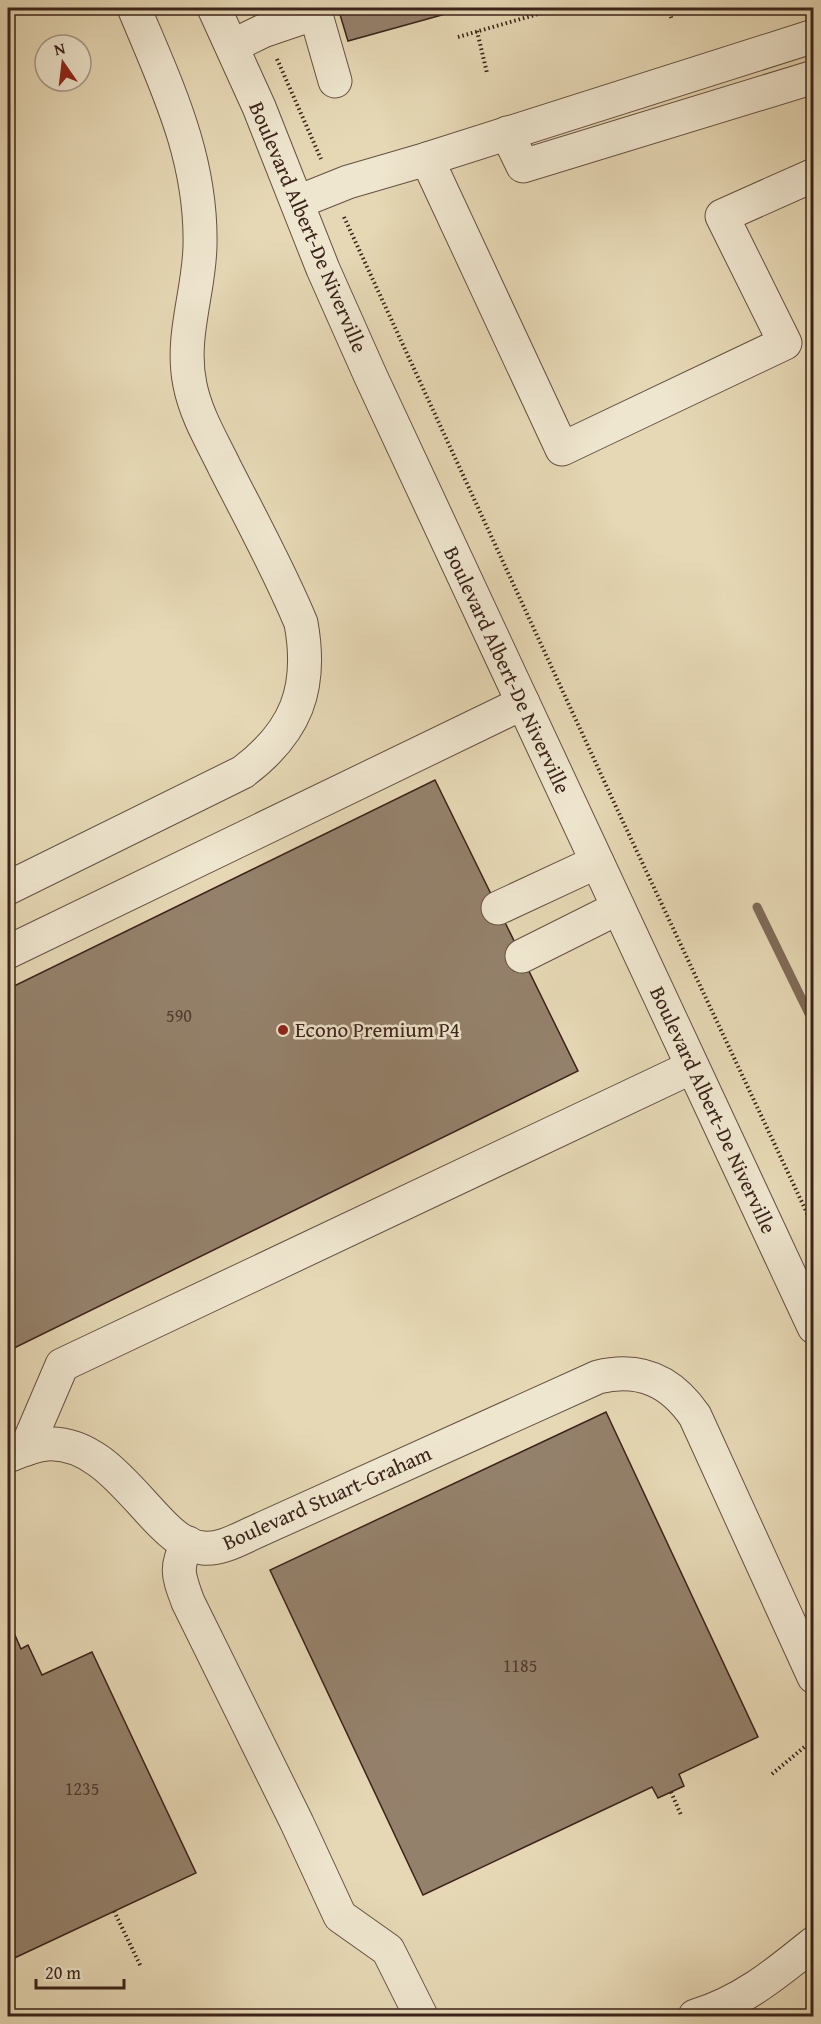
<svg xmlns="http://www.w3.org/2000/svg" width="821" height="2024" viewBox="0 0 821 2024" font-family="'Gentium Book Plus',serif">
<style>
.lines{fill:none;stroke-linecap:round;stroke-linejoin:round}
.stream{stroke:#7f6a57;stroke-width:9}
.building{fill:#94816b;stroke:#3b231a;stroke-width:1.5}
.minor-casing{stroke:#665041;stroke-width:35}
.path{stroke:#3b231a;stroke-width:4;stroke-dasharray:1.5 3;stroke-linecap:butt}
.minor{stroke:#efe6cf;stroke-width:33}
.poi-dot{fill:#8f2418;stroke:#efe6cf;stroke-width:2}
.labels{text-anchor:middle;stroke-width:5;stroke-linejoin:round;paint-order:stroke}
.number-label{font-size:18px;fill:#513a2e}
.street-label{font-size:21px;fill:#3b231a;stroke:#efe6cf}
.poi-label{font-size:21px;fill:#3b231a;stroke:#efe6cf;text-anchor:start}
</style>
<rect width="100%" height="100%" fill="#e6d8b5"/>
<filter id="stains"><feTurbulence type="fractalNoise" baseFrequency=".00333" numOctaves="4"/><feColorMatrix values="0 0 0 0 .2 0 0 0 0 .09 0 0 0 0 .02 0 0 0 .5 -.17"/></filter>
<radialGradient id="worn" r=".72"><stop offset=".6" stop-color="#630" stop-opacity="0"/><stop offset="1" stop-color="#630" stop-opacity=".3"/></radialGradient>
<g class="lines">
<polyline class="stream" points="757,907 814,1024"/>
</g>
<g class="building">
<polygon points="338,8 467,8 348,41"/>
<polygon points="435,780 578,1071 8,1351 8,989"/>
<polygon points="606,1412 758,1737 679,1774 684,1786 658,1798 652,1787 423,1895 270,1570"/>
<polygon points="8,1619 21,1649 28,1645 42,1675 92,1652 196,1873 8,1961"/>
</g>
<g class="lines">
<g class="minor-casing">
<g id="minor">
<polyline points="214,8 259,107 323,269 371,377 814,1327"/>
<polyline points="314,8 335,81"/>
<polyline points="232,46 263,31 316,13"/>
<polyline points="507,133 523,166 814,77"/>
<polyline points="427,159 562,449 785,343 722,216 814,175"/>
<polyline points="298,202 348,182 427,159 814,36"/>
<path d="M8,888l235,-116c53,-40 70,-83 58,-149 -22,-53 -50,-104 -76,-155 -13,-27 -29,-53 -35,-83 -10,-47 9,-92 10,-139 2,-88 -33,-159 -66,-238"/>
<polyline points="498,908 597,862"/>
<polyline points="8,952 523,703"/>
<polyline points="522,956 618,908"/>
<polyline points="26,1449 62,1365 692,1067"/>
<path d="M8,1456c12,-5 25,-11 39,-12 51,-3 84,50 117,82 10,10 24,21 39,22 18,2 36,-9 52,-16l343,-155c42,-10 73,4 97,39l119,261"/>
<path d="M188,1543c-14,25 -9,34 0,59l109,221 43,93 48,34 33,66"/>
<path d="M695,2016c47,-14 82,-43 119,-73"/>
</g>
</g>
<g class="path">
<polyline points="668,8 672,20"/>
<polyline points="477,31 487,73"/>
<polyline points="458,37 559,8"/>
<polyline points="277,59 321,159"/>
<polyline points="344,217 617,809 814,1228"/>
<polyline points="772,1774 814,1739"/>
<polyline points="671,1792 681,1815"/>
<polyline points="114,1911 141,1967"/>
</g>
<use href="#minor" class="minor"/>
</g>
<circle class="poi-dot" cx="283" cy="1030" r="6"/>
<g class="labels">
<g class="number-label">
<text x="179" y="1022">590</text>
<text x="520" y="1672">1185</text>
<text x="82" y="1795">1235</text>
</g>
<g class="street-label">
<text transform="translate(308 227) rotate(67)" y="7">Boulevard Albert-De Niverville</text>
<text transform="translate(507 670) rotate(65)" y="7">Boulevard Albert-De Niverville</text>
<text transform="translate(713 1110) rotate(65)" y="7">Boulevard Albert-De Niverville</text>
<text transform="translate(327 1498) rotate(-24)" y="7">Boulevard Stuart-Graham</text>
</g>
<g class="poi-label">
<text x="295" y="1037">Econo Premium P4</text>
</g>
</g>
<rect width="821" height="2024" fill="none" stroke="#e6d8b5" stroke-width="30"/>
<rect x="9" y="9" width="803" height="2006" fill="none" stroke="#3b231a" stroke-width="3"/>
<rect x="15" y="15" width="791" height="1994" fill="none" stroke="#3b231a" stroke-width="1.5"/>
<g transform="translate(63 63) rotate(346)"><circle r="28" fill="#efe6cf" stroke="#a79887" stroke-width="1.5"/>
<path d="M0-4.5L10 22L0 15L-10 22Z" fill="#8f2418"/>
<text y="-9" font-size="16" font-weight="bold" text-anchor="middle" fill="#3b231a">N</text>
</g>
<path d="M36 1979v9h88v-9" fill="none" stroke="#3b231a" stroke-width="3"/>
<text x="45" y="1979" font-size="18" fill="#3b231a" stroke="#efe6cf" stroke-width="4.5" paint-order="stroke">20 m</text>
<rect width="100%" height="100%" filter="url(#stains)"/>
<rect width="100%" height="100%" fill="url(#worn)"/>
</svg>
